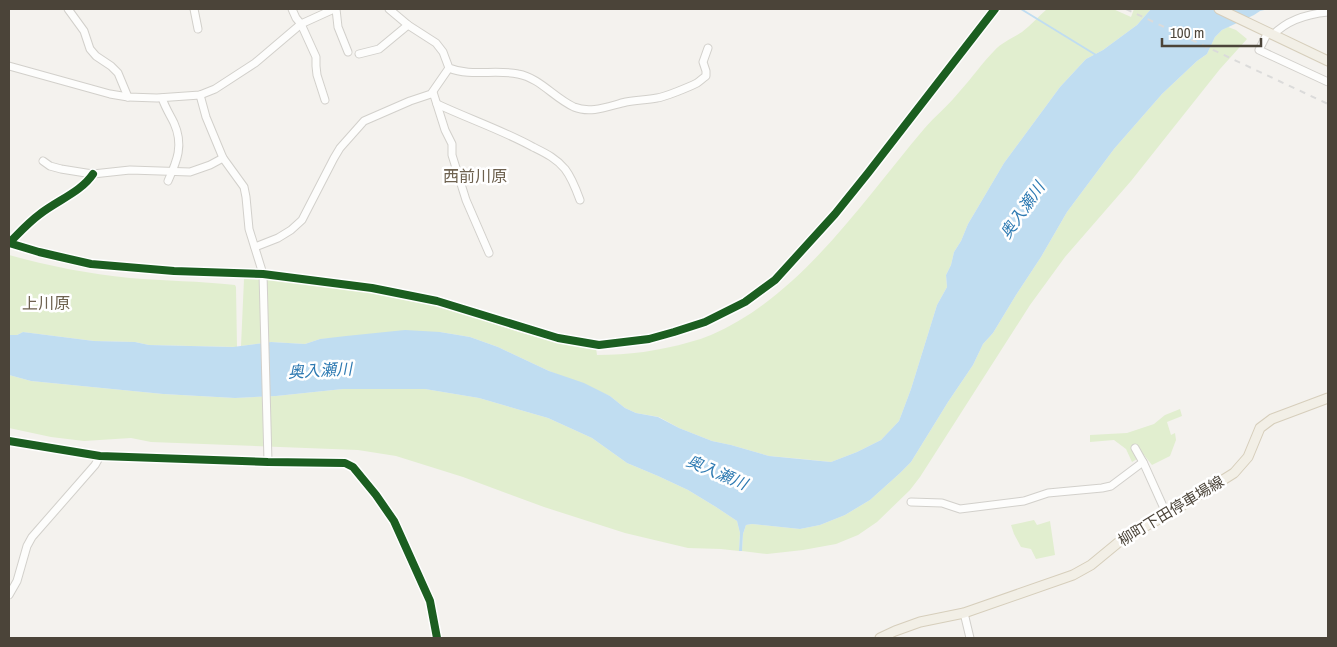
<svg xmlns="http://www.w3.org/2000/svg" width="1337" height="647" viewBox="0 0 1337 647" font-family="'Archivo Narrow','Noto Sans JP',sans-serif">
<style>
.green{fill:#e1eecf}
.water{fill:#c0ddf1}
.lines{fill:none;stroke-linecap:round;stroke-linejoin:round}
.stream{stroke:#c0ddf1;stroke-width:2}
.minor-casing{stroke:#d2d0cb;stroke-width:9}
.major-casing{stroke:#d6cebb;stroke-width:11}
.minor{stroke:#fdfdfc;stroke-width:7}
.major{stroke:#f2efe6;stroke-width:9}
.rail{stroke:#dbdbda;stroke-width:2;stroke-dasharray:6 6;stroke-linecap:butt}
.cycleway-casing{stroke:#fff;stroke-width:11}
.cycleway{stroke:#1b5e20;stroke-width:8}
.labels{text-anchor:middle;stroke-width:5;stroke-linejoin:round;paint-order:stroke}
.street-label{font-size:15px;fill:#4b4439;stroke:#fff}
.neighbourhood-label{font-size:16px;fill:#6e6250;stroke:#fff}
.water-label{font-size:16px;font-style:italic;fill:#2e7ab2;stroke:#fff}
</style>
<rect width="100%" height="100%" fill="#f4f2ee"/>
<g class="green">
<path d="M1047,9h66l18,8 3,-8h17l-14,16 -34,25 -17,9 -26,28 -56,76 -36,61 -7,17 -7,11 -3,13 -5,10 1,12 -10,18 -26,84 -12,32 -18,19 -24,12 -26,10 -29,-3 -33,-3 -38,-11 -19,-4 -33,-13 -20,-11 -23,-4 -11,-5 -15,-12 -61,-25 -51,-24 -28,-10 -30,-5 -120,7 -15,5 -34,-2 -30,4 3,-67c59,2 123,8 181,23 46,12 90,32 138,41 11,3 22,3 33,5l1,7c31,0 62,-4 93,-13 7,-2 14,-4 21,-7 90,-39 151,-133 213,-206 11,-13 25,-24 36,-38 12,-13 22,-28 34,-40 8,-9 19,-13 28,-19 9,-7 17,-16 25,-23z"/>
<polygon points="1228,27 1236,30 1247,39 1220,69 1131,181 1065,257 1030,305 920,477 910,490 877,522 858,535 836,544 803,550 767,554 742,551 743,534 746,525 752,524 800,529 820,525 845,515 870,500 899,474 911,462 948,402 973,365 983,344 993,333 1016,295 1041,257 1067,212 1114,149 1162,94 1197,61 1207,54 1215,37 1222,30"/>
<path d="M9,255c40,11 80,19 121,23 35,3 70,3 105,7l1,2 1,60 -88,-2 -14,-3 -41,-1 -71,-9 -6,3h-8z"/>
<polygon points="9,375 31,381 163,394 235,398 276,396 343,389 425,389 479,398 548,418 592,438 627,463 658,476 688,490 716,507 737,521 740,533 739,551 721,549 688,548 625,533 544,507 463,477 396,456 358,450 151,442 131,438 84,441 51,437 9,428"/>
<polygon points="1180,409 1182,416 1167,422 1171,435 1175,433 1176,440 1170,456 1152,465 1144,455 1132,462 1126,449 1114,440 1090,442 1090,435 1127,433 1154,424 1165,415"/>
<polygon points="1034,520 1037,525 1050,521 1055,555 1036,559 1031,549 1021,547 1014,534 1011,525"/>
</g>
<polygon class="water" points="1151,9 1269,9 1260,11 1254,15 1222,30 1215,37 1207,54 1197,61 1162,94 1114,149 1067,212 1041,257 1016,295 993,333 983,344 973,365 948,402 911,462 899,474 870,500 845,515 820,525 800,529 752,524 746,525 743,534 742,551 739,551 740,533 737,521 716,507 688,490 658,476 627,463 592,438 548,418 479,398 425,389 343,389 276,396 235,398 163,394 31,381 9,375 9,335 17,335 23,332 94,341 135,342 149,345 233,347 271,342 305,344 320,339 346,336 405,330 440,332 470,337 498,347 549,371 584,383 610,396 625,408 636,413 658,417 679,428 712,441 731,445 769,456 831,462 857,452 881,440 899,421 911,389 937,305 947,287 946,275 951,265 954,252 961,241 968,224 1004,163 1060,87 1086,59 1103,50 1137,25"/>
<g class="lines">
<polyline class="stream" points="1021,9 1096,55"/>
<g class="minor-casing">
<g id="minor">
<polyline points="68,9 84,31 90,49 96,56 111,66 118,73 128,97"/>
<polyline points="194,9 198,29"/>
<polyline points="292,9 296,18 301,24 316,57 316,66 317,75 325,100"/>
<polyline points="336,9 338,27 348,52"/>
<path d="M389,9l19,16 28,18 7,9 6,16c22,9 46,1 69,6 22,4 36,24 56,33 17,7 35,-1 52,-5 11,-2 21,-2 31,-4 8,-1 32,-11 40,-15 3,-2 6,-5 9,-7v-5l-3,-9 5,-14"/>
<polyline points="1268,32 1259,50 1328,82"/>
<path d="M1273,35c14,-15 35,-21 55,-23"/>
<polyline points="359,54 379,49 408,25"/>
<polyline points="9,66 110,94 128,97 157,98 200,95 215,89 255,63 301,24 334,9"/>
<polyline points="433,92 445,130 452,144 452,155 466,200 489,253"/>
<polyline points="200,95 206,117 223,158 244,187 246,197 249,229 263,274 268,462"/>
<path d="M162,98c3,9 8,17 12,25 10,22 3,38 -6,58"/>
<path d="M437,104c32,15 65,26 96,43 12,6 23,11 32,22 7,9 11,20 15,31"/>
<polyline points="43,161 50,166 61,169 86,173 93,174 130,170 190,172 210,165 223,158"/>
<path d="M93,174c-12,18 -35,26 -53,40 -11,8 -21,19 -31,29l30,9 52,12 83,7 89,3 109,14 65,13 121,37 41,7 50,-6 25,-7 31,-10 40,-20 30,-22 60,-66 33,-41 127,-164"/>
<polyline points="255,247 278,238 291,230 302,220 334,158 340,148 364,121 410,101 431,94 449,68"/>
<polyline points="9,441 100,456 268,462 345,463 353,467 376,495 394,521 430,601 437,638"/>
<polyline points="1135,448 1144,464 1167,515"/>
<polyline points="911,502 942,503 960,509 1024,501 1048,493 1102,488 1111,486 1143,462"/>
<polyline points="9,595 17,581 27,546 32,537 95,465 100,456"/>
<polyline points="964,613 970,638"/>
</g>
</g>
<g class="major-casing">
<g id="major">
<polyline points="1219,9 1328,61"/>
<polyline points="880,638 895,631 920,622 964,613 1073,575 1091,565 1125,537 1167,515 1234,473 1248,457 1260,428 1272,419 1328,398"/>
</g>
</g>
<use href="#minor" class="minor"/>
<use href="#major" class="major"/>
<polyline class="rail" points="1126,9 1328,104"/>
<g class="cycleway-casing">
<g id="cycleway">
<path d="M93,174c-12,18 -35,26 -53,40 -11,8 -21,19 -31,29l30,9 52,12 83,7 89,3 109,14 65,13 121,37 41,7 50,-6 25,-7 31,-10 40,-20 30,-22 60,-66 33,-41 127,-164"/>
<polyline points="9,441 100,456 268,462 345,463 353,467 376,495 394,521 430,601 437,638"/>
</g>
</g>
<use href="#cycleway" class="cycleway"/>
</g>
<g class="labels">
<g class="street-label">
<text transform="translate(1171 511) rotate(-31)" y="5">柳町下田停車場線</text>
</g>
<g class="neighbourhood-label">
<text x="475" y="182">西前川原</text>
<text x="46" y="309">上川原</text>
</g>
<g class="water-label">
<text transform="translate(1022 210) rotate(-55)" y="6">奥入瀬川</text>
<text transform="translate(320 370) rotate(-3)" y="6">奥入瀬川</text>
<text transform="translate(717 472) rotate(23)" y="6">奥入瀬川</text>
</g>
</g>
<rect width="1337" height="647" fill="none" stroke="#4b4439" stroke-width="20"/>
<path d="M1162 38v8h99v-8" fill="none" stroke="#4b4439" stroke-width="2.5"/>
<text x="1170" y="38" font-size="15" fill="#4b4439" stroke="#ffffff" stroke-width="4" paint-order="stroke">100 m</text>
</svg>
